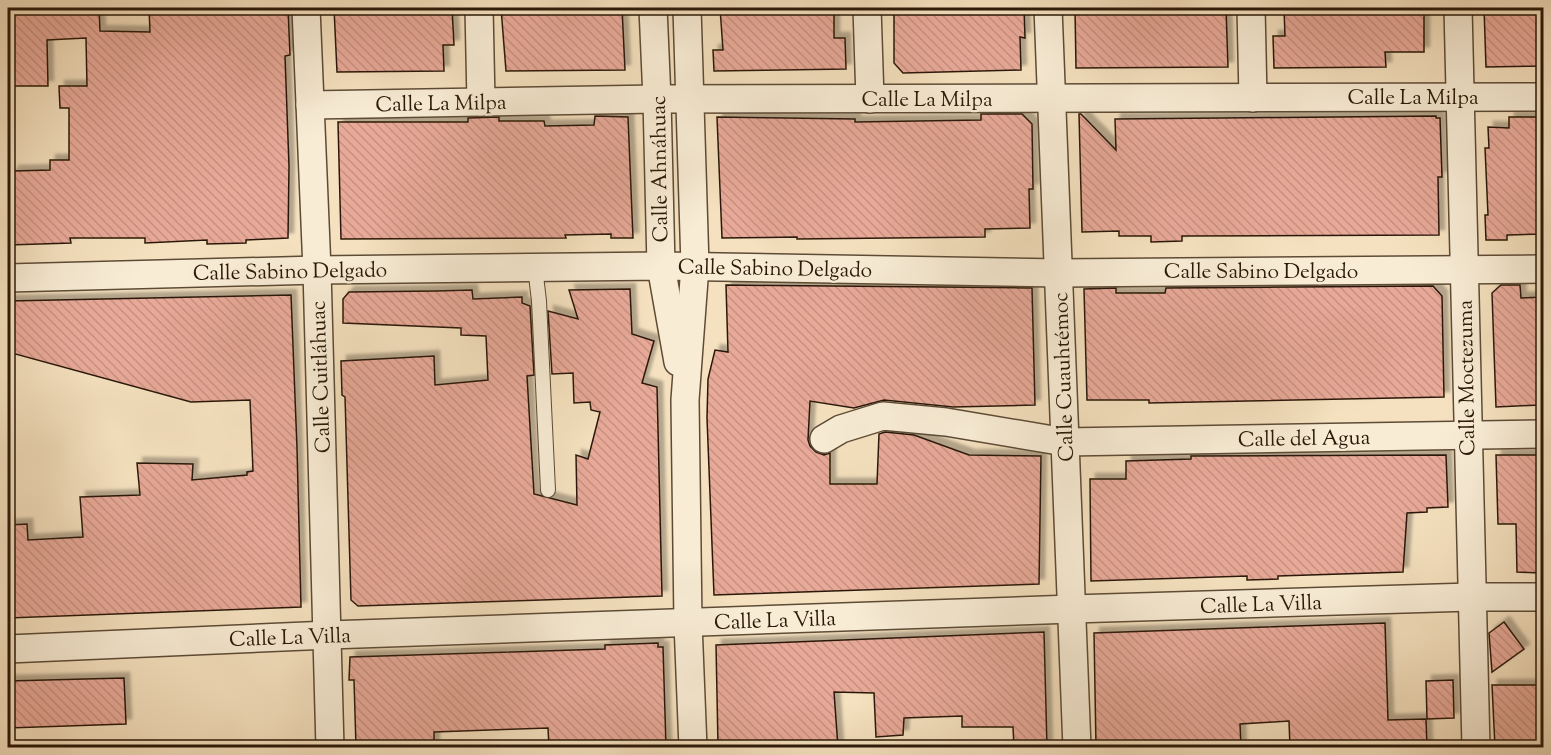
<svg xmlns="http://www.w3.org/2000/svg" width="1551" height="755" viewBox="0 0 1551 755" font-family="'Sorts Mill Goudy',serif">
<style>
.building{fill:url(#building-back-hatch);stroke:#2a1909;stroke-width:1.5;filter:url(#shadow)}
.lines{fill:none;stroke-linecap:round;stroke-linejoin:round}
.lane-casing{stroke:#5d4b36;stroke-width:16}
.street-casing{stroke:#5d4b36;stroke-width:30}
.lane{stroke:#f8ecd5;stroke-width:14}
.street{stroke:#f8ecd5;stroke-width:27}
.labels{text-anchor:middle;stroke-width:4.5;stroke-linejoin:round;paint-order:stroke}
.street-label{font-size:21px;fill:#2a1909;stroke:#f8ecd5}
</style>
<defs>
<pattern id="building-back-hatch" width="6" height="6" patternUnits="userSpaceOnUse" patternTransform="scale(1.5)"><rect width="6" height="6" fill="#e8a998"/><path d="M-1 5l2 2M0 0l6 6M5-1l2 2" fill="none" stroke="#c79182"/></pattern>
<filter id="shadow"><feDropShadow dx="5.5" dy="-5.5" stdDeviation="1.5" flood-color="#0004"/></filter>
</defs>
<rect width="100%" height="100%" fill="#f5e1bf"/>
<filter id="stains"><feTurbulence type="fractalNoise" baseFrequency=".00333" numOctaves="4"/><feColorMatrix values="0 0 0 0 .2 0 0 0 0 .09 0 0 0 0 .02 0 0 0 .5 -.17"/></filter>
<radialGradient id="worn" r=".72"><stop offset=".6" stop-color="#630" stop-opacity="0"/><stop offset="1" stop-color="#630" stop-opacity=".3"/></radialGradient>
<g class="building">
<polygon points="8,8 99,8 100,31 150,32 149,8 288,8 290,55 285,56 289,166 288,238 246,240 246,243 207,244 207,240 145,243 145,238 70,238 71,243 8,245 8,175 13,175 13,171 50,170 50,160 69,160 69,108 60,108 59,86 87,86 86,38 47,40 48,86 11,86"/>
<polygon points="334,8 452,8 454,45 443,45 444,71 337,72"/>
<polygon points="501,8 622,8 625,70 506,71"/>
<polygon points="720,8 834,8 834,38 845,38 846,69 714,71 713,50 723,50"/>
<polygon points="894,8 1024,8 1025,38 1020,37 1021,70 903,73 894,63"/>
<polygon points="1075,8 1226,8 1228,67 1076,68"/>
<polygon points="1284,8 1424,8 1424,52 1385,52 1386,67 1274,68 1273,36 1285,36"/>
<polygon points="1484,8 1544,8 1544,66 1486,67"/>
<polygon points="981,114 1022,114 1032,124 1033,189 1029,189 1030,228 985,229 985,237 797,239 797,237 722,238 717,117 855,119 855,122 981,120"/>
<polygon points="1079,114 1081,114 1116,150 1115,119 1436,116 1436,118 1440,118 1442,177 1438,177 1439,235 1182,236 1182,241 1151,242 1151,236 1119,236 1119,231 1082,232"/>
<polygon points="595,116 628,117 633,238 611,238 611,234 565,235 566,238 341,239 338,122 468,122 468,118 499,117 499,121 544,121 545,126 594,125"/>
<polygon points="1509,117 1544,117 1544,234 1507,235 1507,240 1486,240 1485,215 1488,215 1485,148 1489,148 1488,127 1509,128"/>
<polygon points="726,285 1032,288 1035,405 953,407 884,400 854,408 810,401 808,440 810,446 816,452 824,455 830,453 830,484 877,484 879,434 885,432 914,435 969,455 1041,456 1039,584 714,595 707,418 708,379 715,350 728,352"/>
<polygon points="1501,285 1520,285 1521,298 1544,297 1544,394 1539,395 1540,405 1496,407 1492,293"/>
<polygon points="1433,286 1442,296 1444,397 1149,403 1149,400 1087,400 1084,289 1116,288 1116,293 1165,293 1166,288"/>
<polygon points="630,289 632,334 654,341 642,383 657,387 662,596 358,606 351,600 345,397 342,395 341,361 434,356 435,385 488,380 486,336 461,335 461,328 343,323 343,299 349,292 436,291 472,290 473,299 522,297 522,303 530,306 534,375 527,376 534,494 577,505 576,455 588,459 600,412 591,410 590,402 574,403 573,373 552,374 548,311 578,319 569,290"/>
<polygon points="291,295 297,448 301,607 8,618 8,525 27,524 28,540 83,537 80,497 140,495 137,463 193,464 192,480 247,475 247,472 253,471 250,400 191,402 8,352 8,301"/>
<polygon points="1446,455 1448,507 1427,508 1427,512 1407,513 1403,572 1278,576 1278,579 1247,580 1247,576 1091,581 1090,479 1126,479 1126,461 1191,459 1191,456"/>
<polygon points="1496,455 1542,455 1544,462 1544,568 1540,568 1540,573 1517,572 1516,524 1498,524"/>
<polygon points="1504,622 1524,649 1492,672 1489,633"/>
<polygon points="1385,623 1388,720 1426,719 1427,747 1290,747 1289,721 1240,724 1241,747 1096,747 1094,633"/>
<polygon points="1044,632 1047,747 1014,747 1013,727 962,727 962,716 904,718 903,735 876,737 874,693 834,692 838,747 745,747 745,745 718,745 716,645"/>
<polygon points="658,643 658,647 663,647 666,747 549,747 548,728 434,732 434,747 356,747 354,680 349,680 350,657 605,649 605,645"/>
<polygon points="124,678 126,724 8,728 8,681"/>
<polygon points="1453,680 1454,718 1427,719 1426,681"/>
<polygon points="1492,685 1538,685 1538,713 1541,713 1541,723 1544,723 1544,747 1495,747"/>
</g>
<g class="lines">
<g class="lane-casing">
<polyline id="lane" points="535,267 539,301 548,490"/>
</g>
<g class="street-casing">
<g id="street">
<polyline points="306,8 317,270 330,748"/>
<polyline points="479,8 481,102"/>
<polyline points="653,8 657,99 661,266 678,362"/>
<polyline points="687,8 695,266 685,400 688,623 693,748"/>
<polyline points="867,8 870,99"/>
<polyline points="1048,8 1077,748"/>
<polyline points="1251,8 1253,98"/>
<polyline points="1458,8 1476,748"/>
<polyline points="310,105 657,99 1544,97"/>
<polyline points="8,278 317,270 661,266 1059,273 1544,269"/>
<polyline points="824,439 841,429 883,416 946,422 1065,442 1544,434"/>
<polyline points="8,649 329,635 1072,609 1471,597 1544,597"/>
</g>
</g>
<use href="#lane" class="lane"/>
<use href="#street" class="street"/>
</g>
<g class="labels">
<g class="street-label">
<text x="1413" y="104">Calle La Milpa</text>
<text x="927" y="106">Calle La Milpa</text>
<text transform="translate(441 103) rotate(-1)" y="7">Calle La Milpa</text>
<text transform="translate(659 169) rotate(-91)" y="7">Calle Ahnáhuac</text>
<text transform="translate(775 268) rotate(1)" y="7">Calle Sabino Delgado</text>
<text transform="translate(290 271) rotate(-1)" y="7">Calle Sabino Delgado</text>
<text x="1261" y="278">Calle Sabino Delgado</text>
<text transform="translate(320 377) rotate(-92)" y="7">Calle Cuitláhuac</text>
<text transform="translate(1063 377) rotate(-92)" y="7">Calle Cuauhtémoc</text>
<text transform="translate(1466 378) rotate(-91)" y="7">Calle Moctezuma</text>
<text transform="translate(1304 438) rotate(-1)" y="7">Calle del Agua</text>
<text transform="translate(1261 604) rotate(-2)" y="7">Calle La Villa</text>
<text transform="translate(775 620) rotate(-2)" y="7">Calle La Villa</text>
<text transform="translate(290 637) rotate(-2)" y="7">Calle La Villa</text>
</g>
</g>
<rect width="1551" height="755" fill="none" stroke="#f5e1bf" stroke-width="30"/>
<rect x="9" y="9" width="1533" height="737" fill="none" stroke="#2a1909" stroke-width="3"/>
<rect x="15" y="15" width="1521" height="725" fill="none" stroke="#2a1909" stroke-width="1.5"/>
<rect width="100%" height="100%" filter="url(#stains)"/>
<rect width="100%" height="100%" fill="url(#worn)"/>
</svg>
